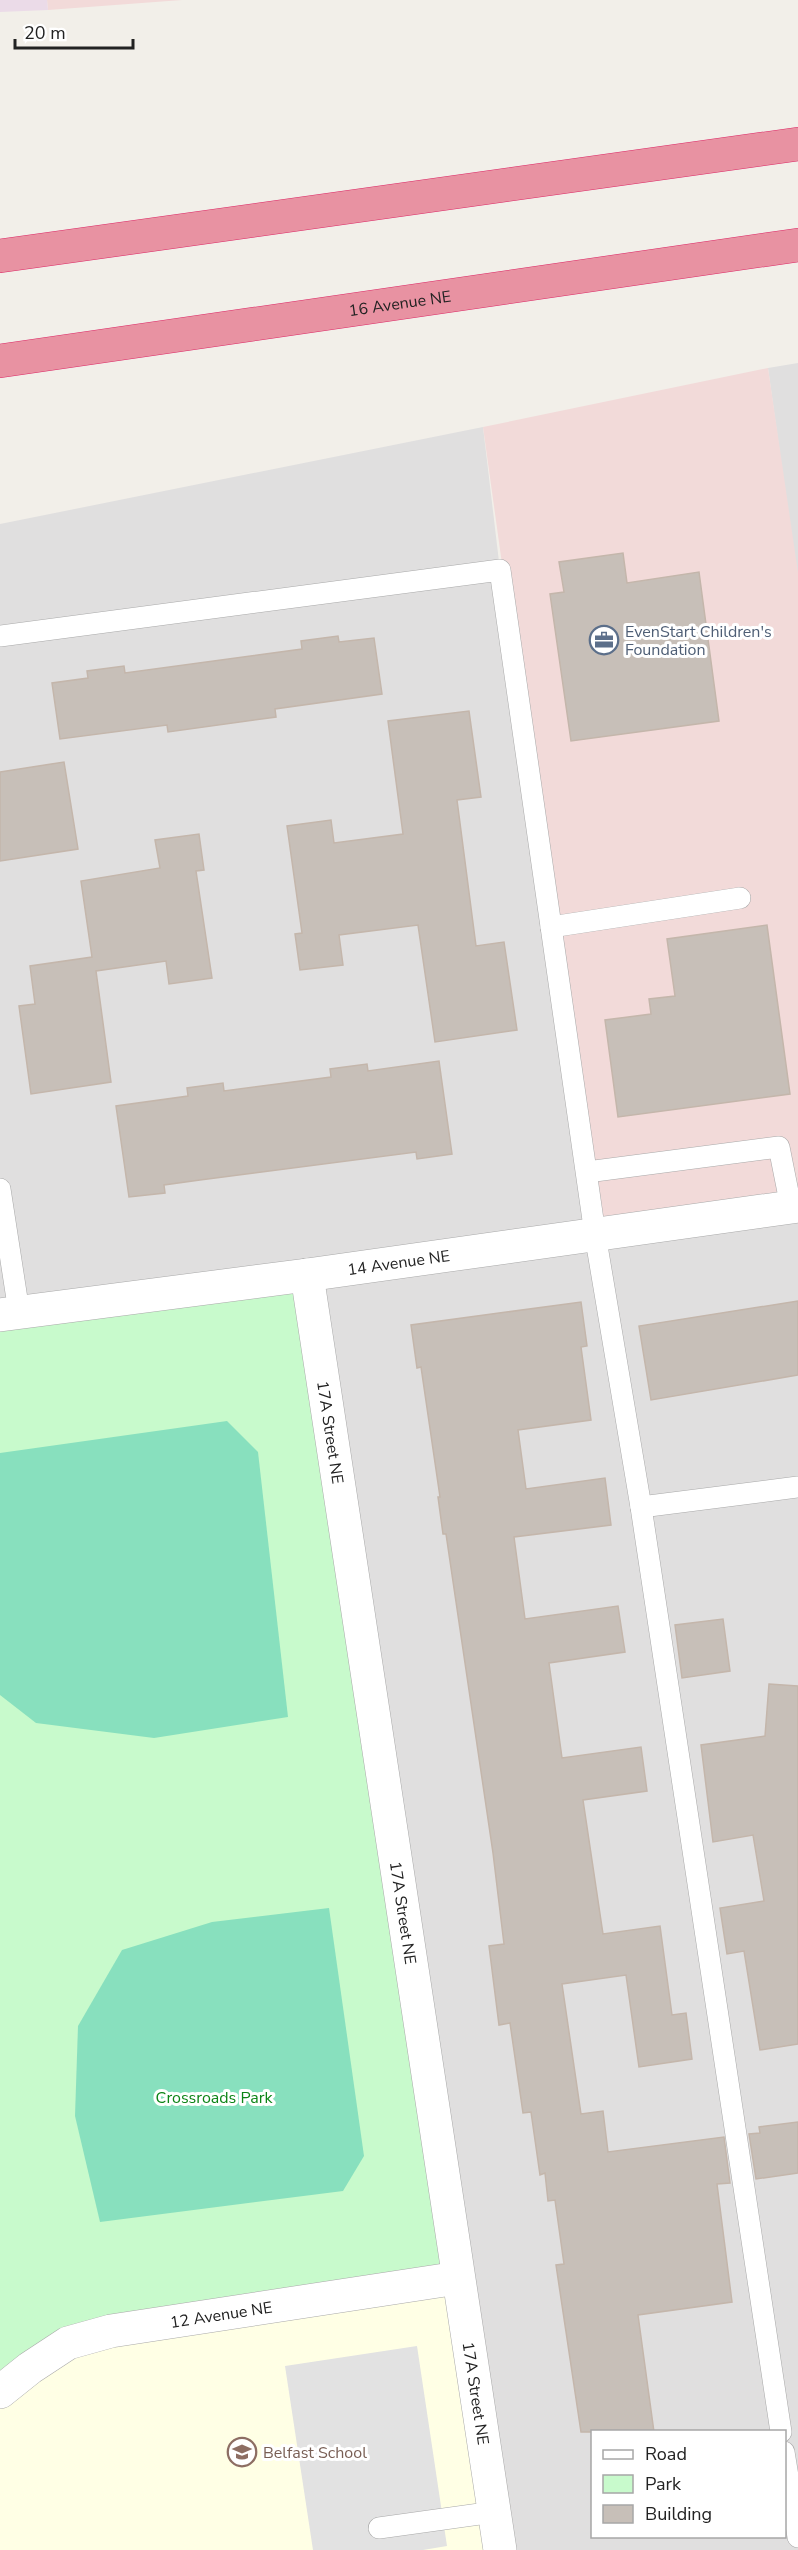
<svg xmlns="http://www.w3.org/2000/svg" width="798" height="2550" viewBox="0 0 798 2550" font-family="'Nunito Sans',sans-serif">
<style>
.residential{fill:#e0dfdf;fill-rule:evenodd}
.commercial{fill:#f2dad9}
.industrial{fill:#ebdbe8}
.education{fill:#ffffe5}
.park{fill:#c8facc}
.pitch{fill:#88e0be}
.parking{fill:#e2e2e2}
.building{fill:#c7bfb8;stroke:#c4b6ab;stroke-width:1.5}
.lines{fill:none;stroke-linecap:round;stroke-linejoin:round}
.lane-casing{stroke:#a9a9a9;stroke-width:22}
.street-casing{stroke:#a9a9a9;stroke-width:34}
.highway-casing{stroke:#dc2a67;stroke-width:34}
.lane{stroke:#fff;stroke-width:21}
.street{stroke:#fff;stroke-width:33}
.highway{stroke:#e892a2;stroke-width:33}
.labels{text-anchor:middle;stroke-width:6;stroke-linejoin:round;paint-order:stroke}
.street-label{font-size:16px;fill:#222;stroke:#fff}
.service-label{font-size:16px;fill:#4e5e75;stroke:#fff;text-anchor:start}
.park-label{font-size:16px;fill:#0c8416;stroke:#fff}
.education-label{font-size:16px;fill:#785e54;stroke:#fff;text-anchor:start}
</style>
<rect width="100%" height="100%" fill="#f2efe9"/>
<g class="residential">
<polygon points="798,363 798,583 768,368"/>
<path d="M483,427l17,143 298,636v1344h-798v-2026zM592,2432h192v104h-192z"/>
</g>
<g class="commercial">
<polygon points="47,0 182,0 48,10"/>
<polygon points="768,368 798,573 798,1206 595,1234 483,427"/>
</g>
<polygon class="industrial" points="0,0 47,0 48,10 0,12"/>
<polygon class="education" points="458,2278 500,2550 0,2550 0,2392 68,2343"/>
<polygon class="park" points="307,1275 458,2278 111,2331 0,2392 0,1315"/>
<g class="pitch">
<polygon points="227,1421 258,1452 288,1717 154,1738 36,1723 0,1695 0,1453"/>
<polygon points="329,1908 364,2156 343,2191 100,2222 75,2116 78,2026 122,1950 212,1922"/>
</g>
<polygon class="parking" points="417,2346 447,2546 423,2550 313,2550 285,2366"/>
<g class="building">
<polygon points="623,553 627,583 699,572 719,721 571,741 550,594 564,592 559,562"/>
<polygon points="338,636 339,642 374,638 382,694 275,709 276,717 168,732 167,725 60,739 52,683 88,678 87,671 124,666 125,673 302,649 301,641"/>
<polygon points="469,711 481,797 457,800 476,946 504,942 517,1030 435,1042 418,925 339,935 343,965 300,970 295,934 302,933 287,826 331,820 334,843 403,834 388,721"/>
<polygon points="64,762 78,849 0,861 0,772"/>
<polygon points="199,834 204,870 196,871 212,978 169,984 166,961 96,971 111,1082 31,1094 19,1006 35,1004 30,966 92,957 81,881 160,868 155,840"/>
<polygon points="767,925 790,1094 618,1117 605,1020 651,1014 649,999 675,996 667,939"/>
<polygon points="439,1061 452,1154 417,1159 416,1152 200,1180 164,1185 165,1193 129,1197 116,1106 188,1096 187,1088 223,1083 224,1091 331,1077 330,1069 367,1064 368,1071"/>
<polygon points="798,1301 798,1375 651,1400 639,1326"/>
<polygon points="581,1302 587,1346 581,1347 591,1420 518,1430 526,1489 605,1478 611,1525 514,1537 525,1619 618,1606 625,1652 549,1663 562,1758 641,1747 647,1791 583,1800 603,1934 660,1926 672,2015 686,2013 692,2059 639,2067 626,1975 562,1984 581,2114 603,2111 608,2152 724,2137 730,2183 717,2184 732,2302 638,2315 654,2432 581,2432 556,2265 564,2264 555,2200 548,2201 545,2173 540,2175 531,2112 523,2113 510,2023 499,2025 489,1946 504,1944 493,1853 446,1534 443,1534 438,1497 440,1497 421,1367 417,1368 411,1325"/>
<polygon points="723,1619 730,1671 682,1678 675,1625"/>
<polygon points="769,1684 798,1686 798,2044 760,2050 744,1951 727,1954 720,1908 764,1901 753,1835 713,1842 701,1745 765,1736"/>
<polygon points="798,2122 798,2173 756,2179 749,2134 760,2133 759,2127"/>
</g>
<g class="lines">
<g class="lane-casing">
<g id="lane">
<polyline points="0,636 500,570 595,1234 641,1507 781,2432"/>
<polyline points="551,927 740,898"/>
<polyline points="587,1172 779,1147 791,1207"/>
<polyline points="0,1189 19,1312"/>
<polyline points="641,1507 798,1487"/>
<polyline points="784,2452 798,2537"/>
<polyline points="379,2528 494,2512"/>
</g>
</g>
<g class="street-casing">
<g id="street">
<path id="s1" d="M307,1275l193,1275"/>
<path id="s2" d="M0,1315l307,-40 491,-69"/>
<path id="s3" d="M0,2392l30,-24 38,-25 43,-12 347,-53"/>
</g>
</g>
<g class="highway-casing">
<g id="highway">
<polyline points="0,256 798,144"/>
<path id="s4" d="M0,361l798,-116"/>
</g>
</g>
<use href="#lane" class="lane"/>
<use href="#street" class="street"/>
<use href="#highway" class="highway"/>
</g>
<defs>
<g id="office-ring" transform="scale(1.5)"><circle r="9.5" fill="#fff" stroke="#5c6f8a" stroke-width="1.5"/><path d="M-6-3h4V-5.5h4V-3h4V5H-6ZM-1-4.5V-3h2v-1.5ZM-6 0V1H6V0Z" fill="#5c6f8a"/></g>
<g id="school-ring" transform="scale(1.5)"><circle r="9.5" fill="#fff" stroke="#8d6e63" stroke-width="1.5"/><path d="M0-5L7-2L0 1L-7-2ZM-4 1L0 2.5L4 1V4Q0 6-4 4Z" fill="#8d6e63"/></g>
</defs>
<g fill-rule="evenodd">
<use href="#office-ring" x="604" y="640"/>
<use href="#school-ring" x="242" y="2452"/>
</g>
<g class="labels">
<g class="street-label">
<text dy="6" stroke="none"><textPath href="#s4" startOffset="404">16 Avenue NE</textPath></text>
<text dy="6" stroke="none"><textPath href="#s2" startOffset="402">14 Avenue NE</textPath></text>
<text dy="6" stroke="none"><textPath href="#s1" startOffset="159">17A Street NE</textPath></text>
<text dy="6" stroke="none"><textPath href="#s1" startOffset="645">17A Street NE</textPath></text>
<text dy="6" stroke="none"><textPath href="#s3" startOffset="240">12 Avenue NE</textPath></text>
<text dy="6" stroke="none"><textPath href="#s1" startOffset="1131">17A Street NE</textPath></text>
</g>
<g class="service-label">
<text x="625" y="637">EvenStart Children's<tspan x="625" dy="18">Foundation</tspan></text>
</g>
<g class="park-label">
<text x="214" y="2103">Crossroads Park</text>
</g>
<g class="education-label">
<text x="263" y="2458">Belfast School</text>
</g>
</g>
<rect x="591" y="2430" width="195" height="108" fill="#ffffff" stroke="#a7a7a7" stroke-width="1.5"/>
<rect x="603" y="2450" width="30" height="9" fill="#ffffff" stroke="#a7a7a7" stroke-width="1.5"/>
<text x="645" y="2460" font-size="18" fill="#222222">Road</text>
<rect x="603" y="2475" width="30" height="18" fill="#c8facc" stroke="#a7a7a7" stroke-width="1.5"/>
<text x="645" y="2490" font-size="18" fill="#222222">Park</text>
<rect x="603" y="2505" width="30" height="18" fill="#c7bfb8" stroke="#a7a7a7" stroke-width="1.5"/>
<text x="645" y="2520" font-size="18" fill="#222222">Building</text>
<path d="M15 39v9h118v-9" fill="none" stroke="#222222" stroke-width="3"/>
<text x="24" y="39" font-size="18" fill="#222222" stroke="#ffffff" stroke-width="4.5" paint-order="stroke">20 m</text>
</svg>
